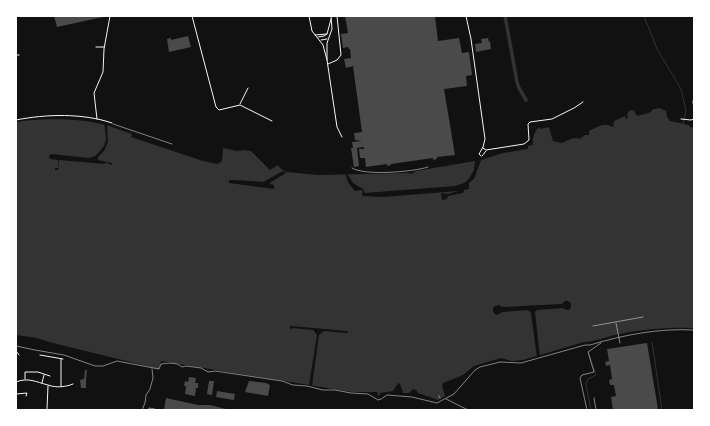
<svg xmlns="http://www.w3.org/2000/svg" width="710" height="426" viewBox="0 0 710 426" font-family="'Source Sans 3',sans-serif">
<style>
.water{fill:#333}
.pier{fill:#111}
.lines{fill:none;stroke-linecap:round;stroke-linejoin:round}
.stream{stroke:#333;stroke-width:1}
.river{stroke:#333;stroke-width:3.5}
.building{fill:#4a4a4a}
.path{stroke:#f5f5f5;stroke-width:0.5}
.service{stroke:#f5f5f5;stroke-width:0.5}
.minor{stroke:#f5f5f5;stroke-width:1}
</style>
<rect width="100%" height="100%" fill="#111"/>
<path class="water" d="M659,108l7,3 1,6 3,4 19,4 1,2 4,1v200c-24,-1 -51,1 -74,6 -13,2 -24,8 -36,8l-61,18 -11,1 -11,-3 -27,8 -11,9 -20,8 -1,3 3,10 -7,4 -20,-7 -2,-3 -3,-1 -4,4h-6l-3,-9 -2,-1 -5,8 -13,2 -1,3h-1l-1,-4h-25l-191,-31 -2,8 -110,-27 -12,-4 -21,-3v-213c23,-4 63,-4 86,2 10,2 20,7 30,10l-1,3 72,24 15,3 4,-3 1,-13 14,3 8,-1 6,1 19,19 8,-5 2,3 6,4 33,3 89,-2 3,1 5,-3 65,-11 22,-7 25,-4v-3l5,-1c-1,-5 1,-14 6,-18l1,2 9,-2 4,14 9,2c5,-2 12,-7 18,-4l5,-4h4v-4c10,-5 15,-9 24,-4l1,-6 11,-5 1,3 2,-1 -1,-3 2,-4 3,-1 2,1 3,5 12,-3 3,-2 -1,-1z"/>
<g class="pier">
<polygon points="104,122 107,123 108,142 104,151 98,157 98,160 112,163 112,165 105,162 105,164 59,160 58,170 55,170 55,168 58,168 58,160 50,159 49,156 51,154 89,158 95,156 100,151 104,146 106,139"/>
<polygon points="475,160 481,160 474,179 469,183 469,189 464,190 463,193 448,196 447,199 442,200 441,193 448,194 458,191 383,197 362,196 362,194 363,193 362,190 355,191 349,184 345,174 348,175 353,183 363,189 365,193 455,186 464,183 468,180 474,170"/>
<polygon points="283,171 286,173 271,182 270,184 274,185 274,189 229,183 229,180 236,180 263,182"/>
<polygon points="565,301 568,301 571,303 571,307 569,310 566,310 563,308 537,310 535,312 540,357 537,358 531,313 528,310 502,312 499,314 496,315 493,312 493,308 495,306 499,305 502,307 562,304"/>
<polygon points="291,326 347,331 348,332 347,333 324,331 319,335 312,386 309,385 317,335 313,330 292,328 292,330 289,327"/>
</g>
<g class="lines">
<g class="stream">
<polyline points="644,16 657,49 681,89 686,111 683,124"/>
<polyline points="652,342 662,410"/>
<polyline points="589,354 596,375 588,379 586,384 591,410"/>
</g>
<polyline class="river" points="505,16 517,82 519,88 526,100"/>
</g>
<g class="building">
<polygon points="54,16 103,16 103,17 57,27"/>
<polygon points="345,16 435,16 438,41 459,38 462,53 469,52 472,75 466,76 467,86 444,89 455,155 437,157 437,159 433,160 433,158 391,164 391,165 387,166 387,164 366,167 365,158 360,158 359,149 364,149 364,147 357,148 359,166 354,167 351,148 353,148 352,142 362,141 355,140 354,133 362,132 353,66 346,68 344,59 351,58 350,49 349,49 348,47 343,48 341,34 348,33"/>
<polygon points="188,36 191,47 169,52 167,39 171,38 171,40"/>
<polygon points="488,38 489,42 490,41 491,49 476,52 475,44 482,43 481,39"/>
<polygon points="647,343 658,409 649,410 613,410 611,397 616,396 614,385 610,385 609,380 612,379 610,365 606,366 605,362 609,361 607,349"/>
<polygon points="85,370 87,370 86,379 86,388 81,388 80,380 84,379"/>
<polygon points="189,377 196,378 195,383 198,383 198,388 196,388 195,396 185,394 186,386 184,386 185,381 188,382"/>
<polygon points="209,381 214,381 212,395 207,394"/>
<polygon points="249,381 266,383 270,385 268,396 245,392"/>
<polygon points="217,391 235,394 234,400 216,397"/>
<polygon points="166,398 198,405 210,405 230,410 164,410"/>
</g>
<g class="lines">
<g class="path">
<polyline points="616,323 620,343"/>
<polyline points="593,326 643,317"/>
<path d="M16,346l19,4 29,5 31,11h8l14,-5 42,8 2,-5c7,-1 16,-2 21,3l4,-1 15,2 7,4 7,-1 67,10 11,4 14,1 16,4h12l16,3 17,1 10,6 3,-1 6,-4 25,2 25,6 17,-9 21,-24 5,-3 20,-5 21,1 64,-18h5c33,-10 69,-17 104,-15"/>
<polyline points="439,396 440,398"/>
<polyline points="594,398 596,410"/>
<polyline points="446,399 468,410"/>
<polyline points="142,410 145,403 146,395 150,389 153,378 152,369"/>
<polyline points="149,410 149,408 155,409"/>
<polyline points="587,410 580,378 582,375 594,372 588,352 601,343"/>
</g>
<g class="service">
<polyline points="113,124 172,144"/>
<path d="M352,168c12,8 61,4 76,-1"/>
</g>
<g class="minor">
<polyline points="192,16 216,107 219,110 240,105 272,121"/>
<polyline points="309,16 312,31 323,45 327,60"/>
<polyline points="331,16 332,29 327,43 327,60 337,127 342,137"/>
<polyline points="466,16 471,39 485,139 483,147 479,154 481,156"/>
<polyline points="315,35 327,34 331,19"/>
<polyline points="318,37 324,36 327,34"/>
<polyline points="321,40 327,39"/>
<polyline points="96,47 104,47"/>
<polyline points="16,55 19,55"/>
<polyline points="328,64 337,60 341,55 337,16"/>
<polyline points="693,101 694,110"/>
<polyline points="240,104 248,88"/>
<polyline points="97,119 94,93 103,72 104,49 110,16"/>
<polyline points="681,119 691,120 694,119"/>
<path d="M16,120c30,-6 67,-7 96,3"/>
<polyline points="483,148 486,150 524,144 529,140 528,124 530,122 552,119 574,108 583,102"/>
<polyline points="482,156 486,151"/>
<polyline points="16,351 19,355"/>
<polyline points="40,355 63,359"/>
<polyline points="61,359 61,386"/>
<polyline points="25,379 25,372 38,372 50,376"/>
<path d="M16,382c12,-5 20,0 32,3 8,3 18,2 25,-1"/>
<polyline points="42,383 44,375"/>
<polyline points="16,394 27,393 26,396"/>
<polyline points="47,409 48,386"/>
<polyline points="39,410 55,410"/>
<polyline points="559,410 563,410"/>
</g>
</g>
<rect width="710" height="426" fill="none" stroke="#ffffff" stroke-width="34"/>
</svg>
